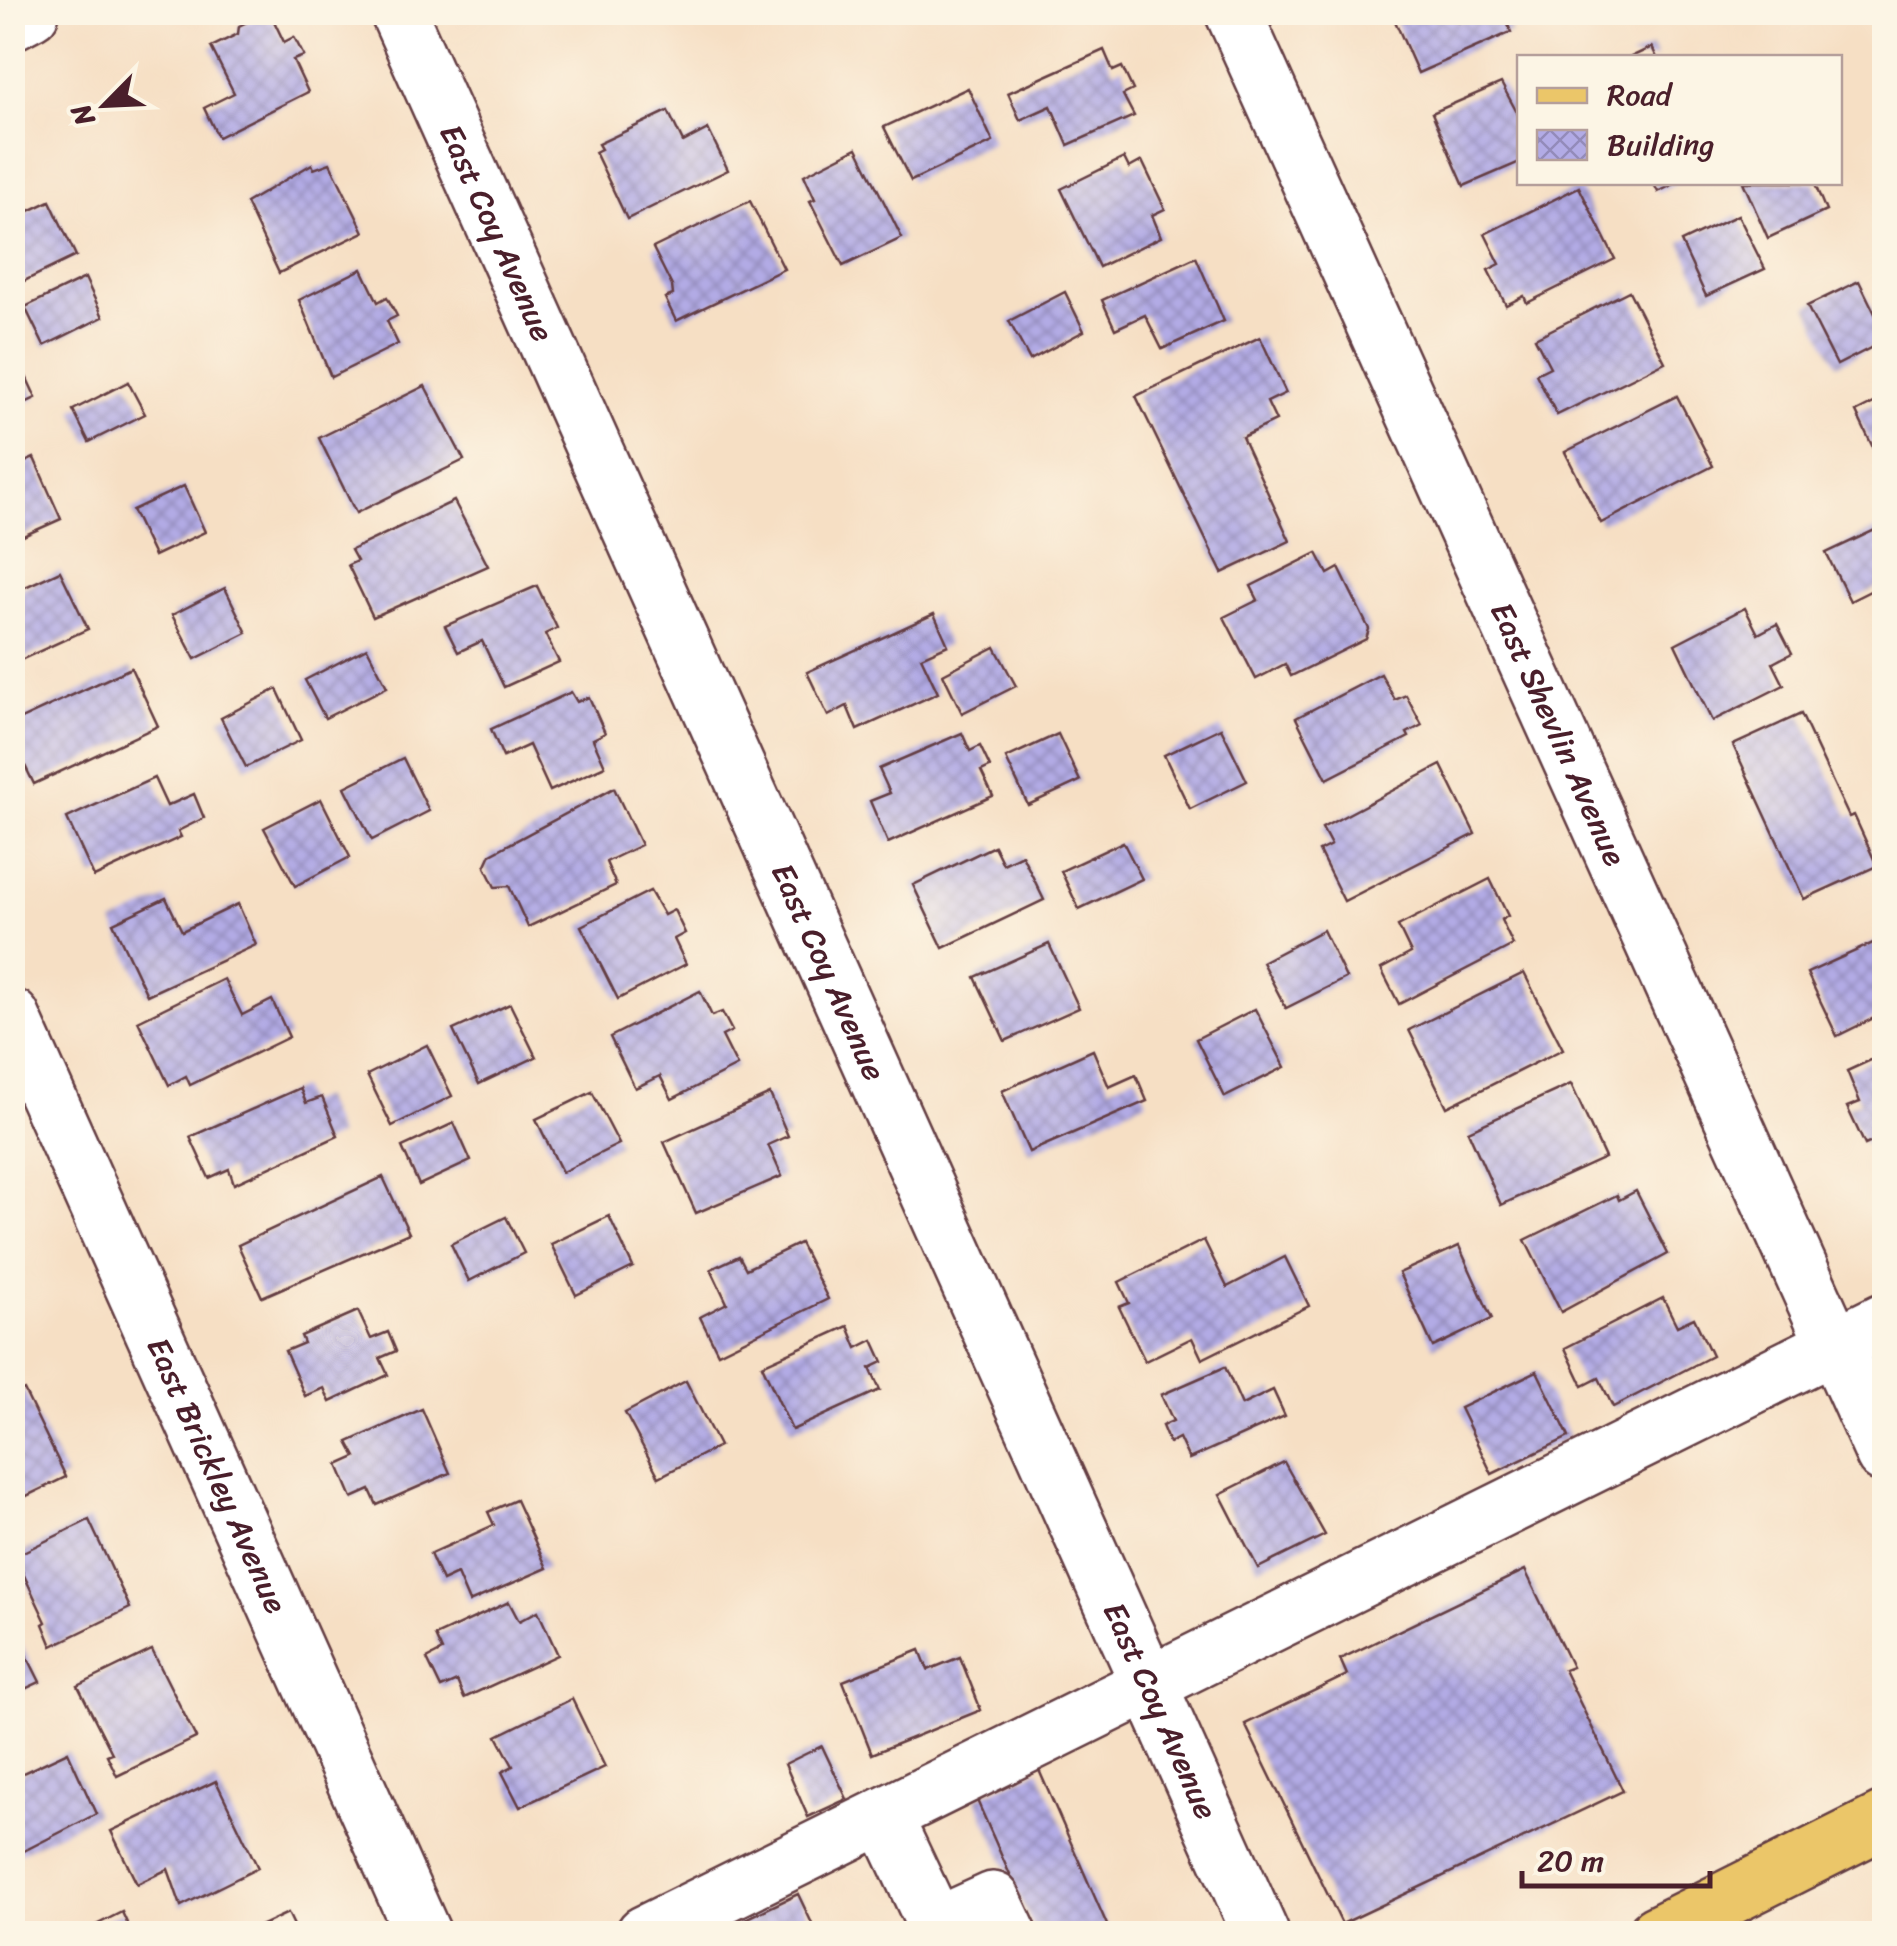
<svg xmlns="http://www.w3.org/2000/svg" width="1897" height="1946" viewBox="0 0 1897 1946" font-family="Sriracha,sans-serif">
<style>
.building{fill:url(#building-cross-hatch)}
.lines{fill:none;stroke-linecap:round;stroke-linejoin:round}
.minor-casing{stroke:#643c42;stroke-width:60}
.major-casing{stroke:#643c42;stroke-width:60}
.minor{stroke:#fff;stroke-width:55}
.major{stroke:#ebc669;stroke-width:55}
.labels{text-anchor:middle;stroke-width:10;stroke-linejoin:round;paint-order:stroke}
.street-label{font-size:32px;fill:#4a1f2b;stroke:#fcf5e5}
</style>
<defs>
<pattern id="building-cross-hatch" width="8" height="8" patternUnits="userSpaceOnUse" patternTransform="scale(2.5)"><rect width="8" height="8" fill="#b2abe5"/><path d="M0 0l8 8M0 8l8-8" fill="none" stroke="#938bba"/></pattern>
</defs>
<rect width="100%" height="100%" fill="#fcf5e5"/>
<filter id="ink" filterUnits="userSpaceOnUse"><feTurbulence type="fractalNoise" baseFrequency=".01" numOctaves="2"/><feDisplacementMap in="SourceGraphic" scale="20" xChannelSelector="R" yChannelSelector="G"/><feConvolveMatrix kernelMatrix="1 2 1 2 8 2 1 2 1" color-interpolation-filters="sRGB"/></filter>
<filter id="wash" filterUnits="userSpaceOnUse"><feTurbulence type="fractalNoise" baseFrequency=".0048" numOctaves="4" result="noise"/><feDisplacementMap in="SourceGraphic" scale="40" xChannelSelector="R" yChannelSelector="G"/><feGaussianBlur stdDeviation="2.25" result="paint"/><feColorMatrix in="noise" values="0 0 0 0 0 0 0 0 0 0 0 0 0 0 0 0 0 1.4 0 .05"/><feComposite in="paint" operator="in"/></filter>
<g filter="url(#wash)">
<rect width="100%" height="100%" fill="#f6dfc4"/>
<g id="blocks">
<g class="building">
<polygon points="1391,12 1455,12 1459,22 1479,12 1503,12 1511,32 1418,73"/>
<polygon points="1566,12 1595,12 1571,24"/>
<polygon points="259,16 265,21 272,17 284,42 294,37 304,56 293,60 308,92 218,137 204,108 234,93 211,47 238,34 239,26"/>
<polygon points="1652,47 1657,58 1629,58"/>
<polygon points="1104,50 1113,71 1122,67 1133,90 1123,95 1134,116 1068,145 1051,106 1020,120 1008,93"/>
<polygon points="1501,83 1520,118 1520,162 1464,186 1432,113"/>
<polygon points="968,88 993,142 911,181 884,127"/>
<polygon points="668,111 683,142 708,129 728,170 627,219 595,152 601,149 598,144"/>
<polygon points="857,148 902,238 843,266 810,201 815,199 804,175"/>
<polygon points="1124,158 1129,168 1142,161 1165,209 1152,215 1161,237 1099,267 1061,189"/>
<polygon points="330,163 364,232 279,273 246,203 312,164 314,169"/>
<polygon points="1653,182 1678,182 1658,192"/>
<polygon points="1743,182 1814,182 1826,211 1768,238"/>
<polygon points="1579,187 1615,259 1527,303 1524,296 1506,305 1488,270 1500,264 1485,234"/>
<polygon points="50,201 76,256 16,285 12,219"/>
<polygon points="750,201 784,269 676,321 665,298 673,295 672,286 653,248"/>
<polygon points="1738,215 1765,269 1706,296 1681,242"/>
<polygon points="1196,257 1224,321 1162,349 1145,315 1115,329 1102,300"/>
<polygon points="362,269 378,302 387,297 397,316 387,321 398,344 331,377 299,300"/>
<polygon points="85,278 103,317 44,346 25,307"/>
<polygon points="1859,281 1884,332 1884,341 1837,365 1807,306"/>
<polygon points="1629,291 1665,362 1557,415 1536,374 1550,367 1535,338"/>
<polygon points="1065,292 1084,331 1030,360 1009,321"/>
<polygon points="1260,337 1286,393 1267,402 1276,421 1242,437 1290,541 1222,573 1136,396"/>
<polygon points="12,346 36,398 12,409"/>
<polygon points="128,382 145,414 89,442 73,410"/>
<polygon points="425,386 464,460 356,513 319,438"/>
<polygon points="1677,396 1713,466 1601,523 1565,452"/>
<polygon points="1884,398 1884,460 1880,462 1856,412"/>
<polygon points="34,458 61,519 12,541 12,468"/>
<polygon points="184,486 205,532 154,556 132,510"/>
<polygon points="454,501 488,566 373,617 348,565 357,561 351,550"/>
<polygon points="1877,529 1884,544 1884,584 1850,601 1826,553"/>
<polygon points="1317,553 1328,574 1339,568 1369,629 1366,639 1291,676 1285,664 1256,679 1224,617 1258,600 1251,586"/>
<polygon points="60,571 88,629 12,664 12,593"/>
<polygon points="537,586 557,628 545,634 559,662 504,687 482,641 458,652 445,626"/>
<polygon points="225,588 247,633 195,659 172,615"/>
<polygon points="1745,608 1758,634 1777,624 1792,653 1773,663 1784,685 1712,721 1675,644"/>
<polygon points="934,614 948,645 921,657 938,693 857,730 847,706 828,716 807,672"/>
<polygon points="995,647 1016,686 962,713 943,674"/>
<polygon points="367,648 387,687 325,718 305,680"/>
<polygon points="131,668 158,726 34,784 12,739 12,723"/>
<polygon points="1381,674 1395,700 1406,695 1422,725 1407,733 1409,737 1327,779 1296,718"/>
<polygon points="277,689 301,740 246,767 221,718"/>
<polygon points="571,692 577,702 589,697 605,733 593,739 605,766 550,791 529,745 503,757 491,729"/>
<polygon points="1801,714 1849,817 1854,815 1877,866 1804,899 1733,745"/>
<polygon points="1221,728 1247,781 1190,809 1164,755"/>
<polygon points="962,733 970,751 980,746 990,767 981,771 993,796 888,843 870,801 890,793 879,769"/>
<polygon points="1058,734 1080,781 1028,805 1006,758"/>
<polygon points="403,758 429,811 372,840 345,787"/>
<polygon points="1441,765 1475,834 1344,901 1319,851 1331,845 1322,828"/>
<polygon points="154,778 167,806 194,794 204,818 178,831 181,837 94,877 67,818"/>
<polygon points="614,788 641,845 606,862 616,885 528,927 509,886 495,887 485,867 491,854"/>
<polygon points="321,799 350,857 295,886 264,828"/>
<polygon points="1123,842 1142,879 1079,909 1061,871"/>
<polygon points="994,846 1003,864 1022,855 1044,900 943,948 913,885"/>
<polygon points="1490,879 1508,916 1501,920 1513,945 1399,1004 1381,969 1411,953 1398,926"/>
<polygon points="650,891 664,915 674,910 685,933 674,939 686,964 618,999 581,926"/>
<polygon points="166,898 182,931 238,904 256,945 147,995 113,923"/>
<polygon points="1323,930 1346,978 1286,1008 1262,962"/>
<polygon points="1884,938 1884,1013 1837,1036 1807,973"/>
<polygon points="1049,944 1079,1008 1005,1041 975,977"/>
<polygon points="1524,973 1563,1049 1447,1107 1409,1030"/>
<polygon points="224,979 242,1015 272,1000 289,1037 190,1085 186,1076 169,1085 138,1021"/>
<polygon points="700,991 712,1016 722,1012 732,1031 722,1036 737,1066 672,1099 660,1076 635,1088 610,1037"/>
<polygon points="510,1004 536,1057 479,1084 453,1030"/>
<polygon points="1255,1009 1285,1067 1225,1097 1196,1039"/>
<polygon points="427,1045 452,1096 392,1126 367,1075"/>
<polygon points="1093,1050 1109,1087 1136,1075 1147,1101 1029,1152 1002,1091"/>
<polygon points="1884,1054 1884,1143 1881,1145 1878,1139 1865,1145 1847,1107 1860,1102 1847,1071"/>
<polygon points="1571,1084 1605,1158 1501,1205 1468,1131"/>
<polygon points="300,1088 306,1103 322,1097 338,1136 234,1184 229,1169 209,1178 190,1137"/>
<polygon points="592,1092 619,1144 562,1172 536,1119"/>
<polygon points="770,1094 788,1136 768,1145 782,1176 696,1213 664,1142"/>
<polygon points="454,1123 471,1161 419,1185 402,1147"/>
<polygon points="383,1177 409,1233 262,1297 238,1245"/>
<polygon points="1636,1191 1668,1254 1561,1312 1525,1240 1617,1195 1619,1200"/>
<polygon points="609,1216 633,1267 576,1295 551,1244"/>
<polygon points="506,1217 524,1253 469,1281 451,1244"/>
<polygon points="1204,1240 1227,1287 1285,1257 1309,1306 1202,1359 1192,1338 1145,1361 1119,1307 1129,1303 1119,1282"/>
<polygon points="800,1243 828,1299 718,1353 700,1317 727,1303 711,1269 739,1256 746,1269"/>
<polygon points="1459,1246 1492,1319 1433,1347 1399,1273"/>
<polygon points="1663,1298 1677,1326 1694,1318 1712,1356 1613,1407 1599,1378 1583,1386 1565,1348"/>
<polygon points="358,1311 371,1339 388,1332 396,1351 380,1358 388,1375 330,1402 324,1388 305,1396 285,1351 304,1343 301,1336"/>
<polygon points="848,1326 857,1348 873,1340 883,1362 870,1368 880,1390 792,1430 762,1365"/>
<polygon points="1225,1367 1242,1405 1273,1390 1285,1416 1189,1459 1179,1438 1169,1443 1162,1426 1173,1421 1161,1395"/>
<polygon points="1537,1371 1569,1437 1492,1474 1460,1408"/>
<polygon points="686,1381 719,1446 659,1477 625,1413"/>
<polygon points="24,1390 66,1477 12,1503 12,1395"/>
<polygon points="422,1409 450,1473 377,1505 370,1490 352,1498 338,1465 356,1457 348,1442"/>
<polygon points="1284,1462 1325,1535 1258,1568 1220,1494"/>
<polygon points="516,1500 547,1568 469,1602 457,1574 442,1581 430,1554 494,1525 488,1512"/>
<polygon points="89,1520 130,1608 52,1646 43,1624 46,1622 15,1556"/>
<polygon points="1525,1570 1572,1667 1564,1670 1623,1791 1342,1924 1245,1724 1347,1675 1340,1659"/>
<polygon points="509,1602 519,1621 538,1611 558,1655 464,1698 457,1681 441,1688 427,1659 442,1651 435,1636"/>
<polygon points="21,1644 40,1682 12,1695 12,1649"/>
<polygon points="152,1650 196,1738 117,1776 107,1755 112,1753 78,1686"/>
<polygon points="920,1650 928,1670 960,1657 981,1710 872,1754 843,1681"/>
<polygon points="572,1699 605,1767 520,1807 502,1772 513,1766 497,1736"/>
<polygon points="822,1746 847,1799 808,1817 785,1764"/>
<polygon points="68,1752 96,1814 16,1855 12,1778"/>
<polygon points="1039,1770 1111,1934 1036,1934 976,1798"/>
<polygon points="216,1781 258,1868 181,1906 168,1869 137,1884 111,1831"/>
<polygon points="798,1894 817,1934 715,1934"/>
<polygon points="122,1912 132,1934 78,1934"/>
<polygon points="288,1913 298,1934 243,1934"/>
</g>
</g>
</g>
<g filter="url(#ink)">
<use href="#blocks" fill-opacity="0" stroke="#643c42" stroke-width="2.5"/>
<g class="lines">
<g class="minor-casing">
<g id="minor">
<path id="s1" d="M398,12l863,1922"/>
<path id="s2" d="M1233,12l651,1443"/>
<polyline points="12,22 31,12"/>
<path id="s3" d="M12,1017l411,917"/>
<polyline points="884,1816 936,1926 993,1900 1009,1934"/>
<polyline points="644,1934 1884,1321"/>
</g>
</g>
<g class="major-casing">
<polyline id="major" points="1656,1934 1884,1820"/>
</g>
<use href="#minor" class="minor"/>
<use href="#major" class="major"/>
</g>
</g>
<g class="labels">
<g class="street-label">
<text dy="11" stroke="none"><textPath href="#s1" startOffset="242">East Coy Avenue</textPath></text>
<text dy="11" stroke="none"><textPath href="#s2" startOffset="792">East Shevlin Avenue</textPath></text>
<text dy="11" stroke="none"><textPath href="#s1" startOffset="1052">East Coy Avenue</textPath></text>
<text dy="11" stroke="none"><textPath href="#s3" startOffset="502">East Brickley Avenue</textPath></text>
<text dy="11" stroke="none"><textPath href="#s1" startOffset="1862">East Coy Avenue</textPath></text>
</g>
</g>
<rect width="1897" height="1946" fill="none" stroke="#fcf5e5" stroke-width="50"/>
<rect x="1517" y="55" width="325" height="130" fill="#fcf5e5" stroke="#b59f9b" stroke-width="2.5"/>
<rect x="1537" y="88" width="50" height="15" fill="#ebc669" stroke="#b59f9b" stroke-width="2.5"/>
<text x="1607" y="105" font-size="30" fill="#4a1f2b">Road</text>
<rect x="1537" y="130" width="50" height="30" fill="url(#building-cross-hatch)" stroke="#b59f9b" stroke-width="2.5"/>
<text x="1607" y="155" font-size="30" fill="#4a1f2b">Building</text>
<g transform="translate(105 105) rotate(246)" stroke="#fcf5e5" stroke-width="8" paint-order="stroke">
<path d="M0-8L18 38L0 25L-18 38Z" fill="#4a1f2b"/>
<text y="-15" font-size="28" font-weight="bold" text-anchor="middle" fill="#4a1f2b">N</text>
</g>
<path d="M1522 1871v15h188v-15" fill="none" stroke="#4a1f2b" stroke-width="5"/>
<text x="1537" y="1871" font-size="30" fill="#4a1f2b" stroke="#fcf5e5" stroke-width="8" paint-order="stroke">20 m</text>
</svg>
